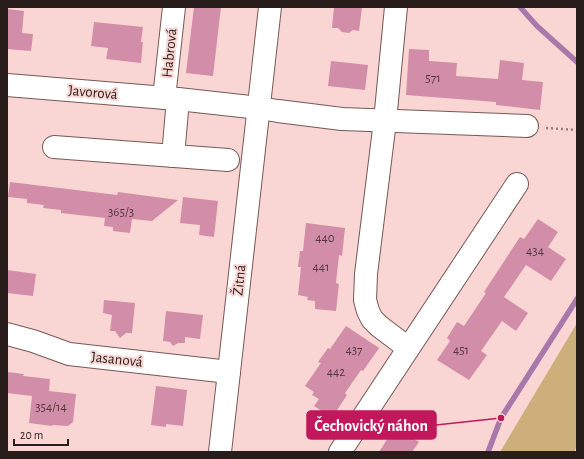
<svg xmlns="http://www.w3.org/2000/svg" width="584" height="459" viewBox="0 0 584 459" font-family="'Alegreya Sans',sans-serif">
<style>
.green{fill:#cdaf7b}
.lines{fill:none;stroke-linecap:round;stroke-linejoin:round}
.stream{stroke:#a778a9;stroke-width:5.5}
.building{fill:#d28da8}
.minor-casing{stroke:#765956;stroke-width:24}
.path{stroke:#947c7a;stroke-width:2.5;stroke-dasharray:2 3;stroke-linecap:butt}
.minor{stroke:#fff;stroke-width:22}
.labels{text-anchor:middle;stroke-width:4;stroke-linejoin:round;paint-order:stroke}
.number-label{font-size:13px;fill:#53393f}
.street-label{font-size:15px;fill:#291d1c;stroke:#f9d6d3}
.leader{fill:none;stroke:#c2185b;stroke-width:1.5}
.callout-dot{fill:#c2185b;stroke:#f9d6d3;stroke-width:1.5}
.callout{fill:#c2185b;stroke:#c2185b;stroke-width:1.5}
.callout-label{font-size:16px;text-anchor:middle;font-weight:bold;fill:#fff}
</style>
<rect width="100%" height="100%" fill="#f9d6d3"/>
<polygon class="green" points="577,323 577,446 574,452 500,452"/>
<g class="lines">
<g class="stream">
<polyline points="520,7 537,26 577,62"/>
<polyline points="488,452 501,418 577,299"/>
</g>
</g>
<g class="building">
<polygon points="194,7 221,7 213,76 186,73"/>
<polygon points="334,7 362,7 359,31 353,30 349,33 342,32 338,28 332,28"/>
<polygon points="7,9 24,11 22,33 33,34 31,51 7,49"/>
<polygon points="94,22 143,27 141,42 143,42 141,63 106,59 108,48 91,46"/>
<polygon points="409,49 429,50 429,61 457,63 456,76 498,79 500,60 524,63 522,80 543,82 540,110 496,105 496,102 406,95"/>
<polygon points="331,61 368,65 365,90 328,86"/>
<polygon points="10,182 117,195 118,192 178,200 152,221 132,219 130,233 113,231 113,227 104,226 105,218 61,213 61,210 43,208 44,205 27,203 27,199 8,197"/>
<polygon points="183,197 218,201 214,237 199,235 200,225 180,223"/>
<polygon points="538,219 558,232 548,247 566,259 551,281 526,265 504,297 528,313 516,331 502,321 481,351 487,355 469,380 437,360 450,341 447,338 457,322 464,326 486,293 484,292 520,237 524,239"/>
<polygon points="306,223 345,228 342,256 339,255 336,283 339,284 336,311 315,309 315,301 307,300 308,297 298,295 301,267 298,267 300,251 303,251"/>
<polygon points="7,270 36,274 33,296 7,293"/>
<polygon points="104,300 135,303 132,333 126,333 120,338 115,331 110,331 112,315 103,313"/>
<polygon points="166,311 203,315 200,339 185,337 185,343 178,343 173,346 170,342 163,341"/>
<polygon points="346,326 379,348 363,371 361,370 345,393 347,395 332,418 314,406 319,399 312,395 314,392 305,386 321,363 318,362 328,348 330,349"/>
<polygon points="7,372 24,374 23,376 50,379 49,391 76,394 73,422 68,426 52,425 52,426 29,423 32,396 7,393"/>
<polygon points="156,386 187,390 183,426 166,424 166,427 151,425"/>
<polygon points="395,427 419,442 412,452 379,452"/>
</g>
<g class="lines">
<g class="minor-casing">
<g id="minor">
<polyline points="396,7 385,121 366,274 365,300 368,311 372,319 379,326 408,348"/>
<polyline points="7,85 178,99 259,108 278,111 342,119 527,126"/>
<polyline points="164,98 174,7"/>
<polyline points="54,147 228,160"/>
<polyline points="173,156 178,99"/>
<polyline points="7,334 33,341 69,354 229,372"/>
<polyline points="220,452 270,7"/>
<polyline points="340,452 517,184"/>
</g>
</g>
<polyline class="path" points="546,128 577,130"/>
<use href="#minor" class="minor"/>
</g>
<g class="labels">
<g class="number-label">
<text x="433" y="82">571</text>
<text x="121" y="216">365/3</text>
<text x="325" y="242">440</text>
<text x="535" y="255">434</text>
<text x="321" y="271">441</text>
<text x="354" y="354">437</text>
<text x="461" y="354">451</text>
<text x="336" y="376">442</text>
<text x="51" y="411">354/14</text>
</g>
<g class="street-label">
<text transform="translate(169 53) rotate(-84)" y="5">Habrová</text>
<text transform="translate(93 92) rotate(5)" y="5">Javorová</text>
<text transform="translate(239 280) rotate(-84)" y="5">Žitná</text>
<text transform="translate(117 359) rotate(6)" y="5">Jasanová</text>
</g>
</g>
<path class="leader" d="M501 418L436 425"/>
<circle class="callout-dot" cx="501" cy="418" r="4"/>
<rect class="callout" x="307" y="411" width="129" height="28" rx="4"/>
<g class="callout-label">
<text x="371" y="431">Čechovický náhon</text>
</g>
<rect width="584" height="459" fill="none" stroke="#291d1c" stroke-width="16"/>
<path d="M14 439v6h54v-6" fill="none" stroke="#291d1c" stroke-width="2"/>
<text x="20" y="439" font-size="12" fill="#291d1c" stroke="#f9d6d3" stroke-width="3" paint-order="stroke">20 m</text>
</svg>
